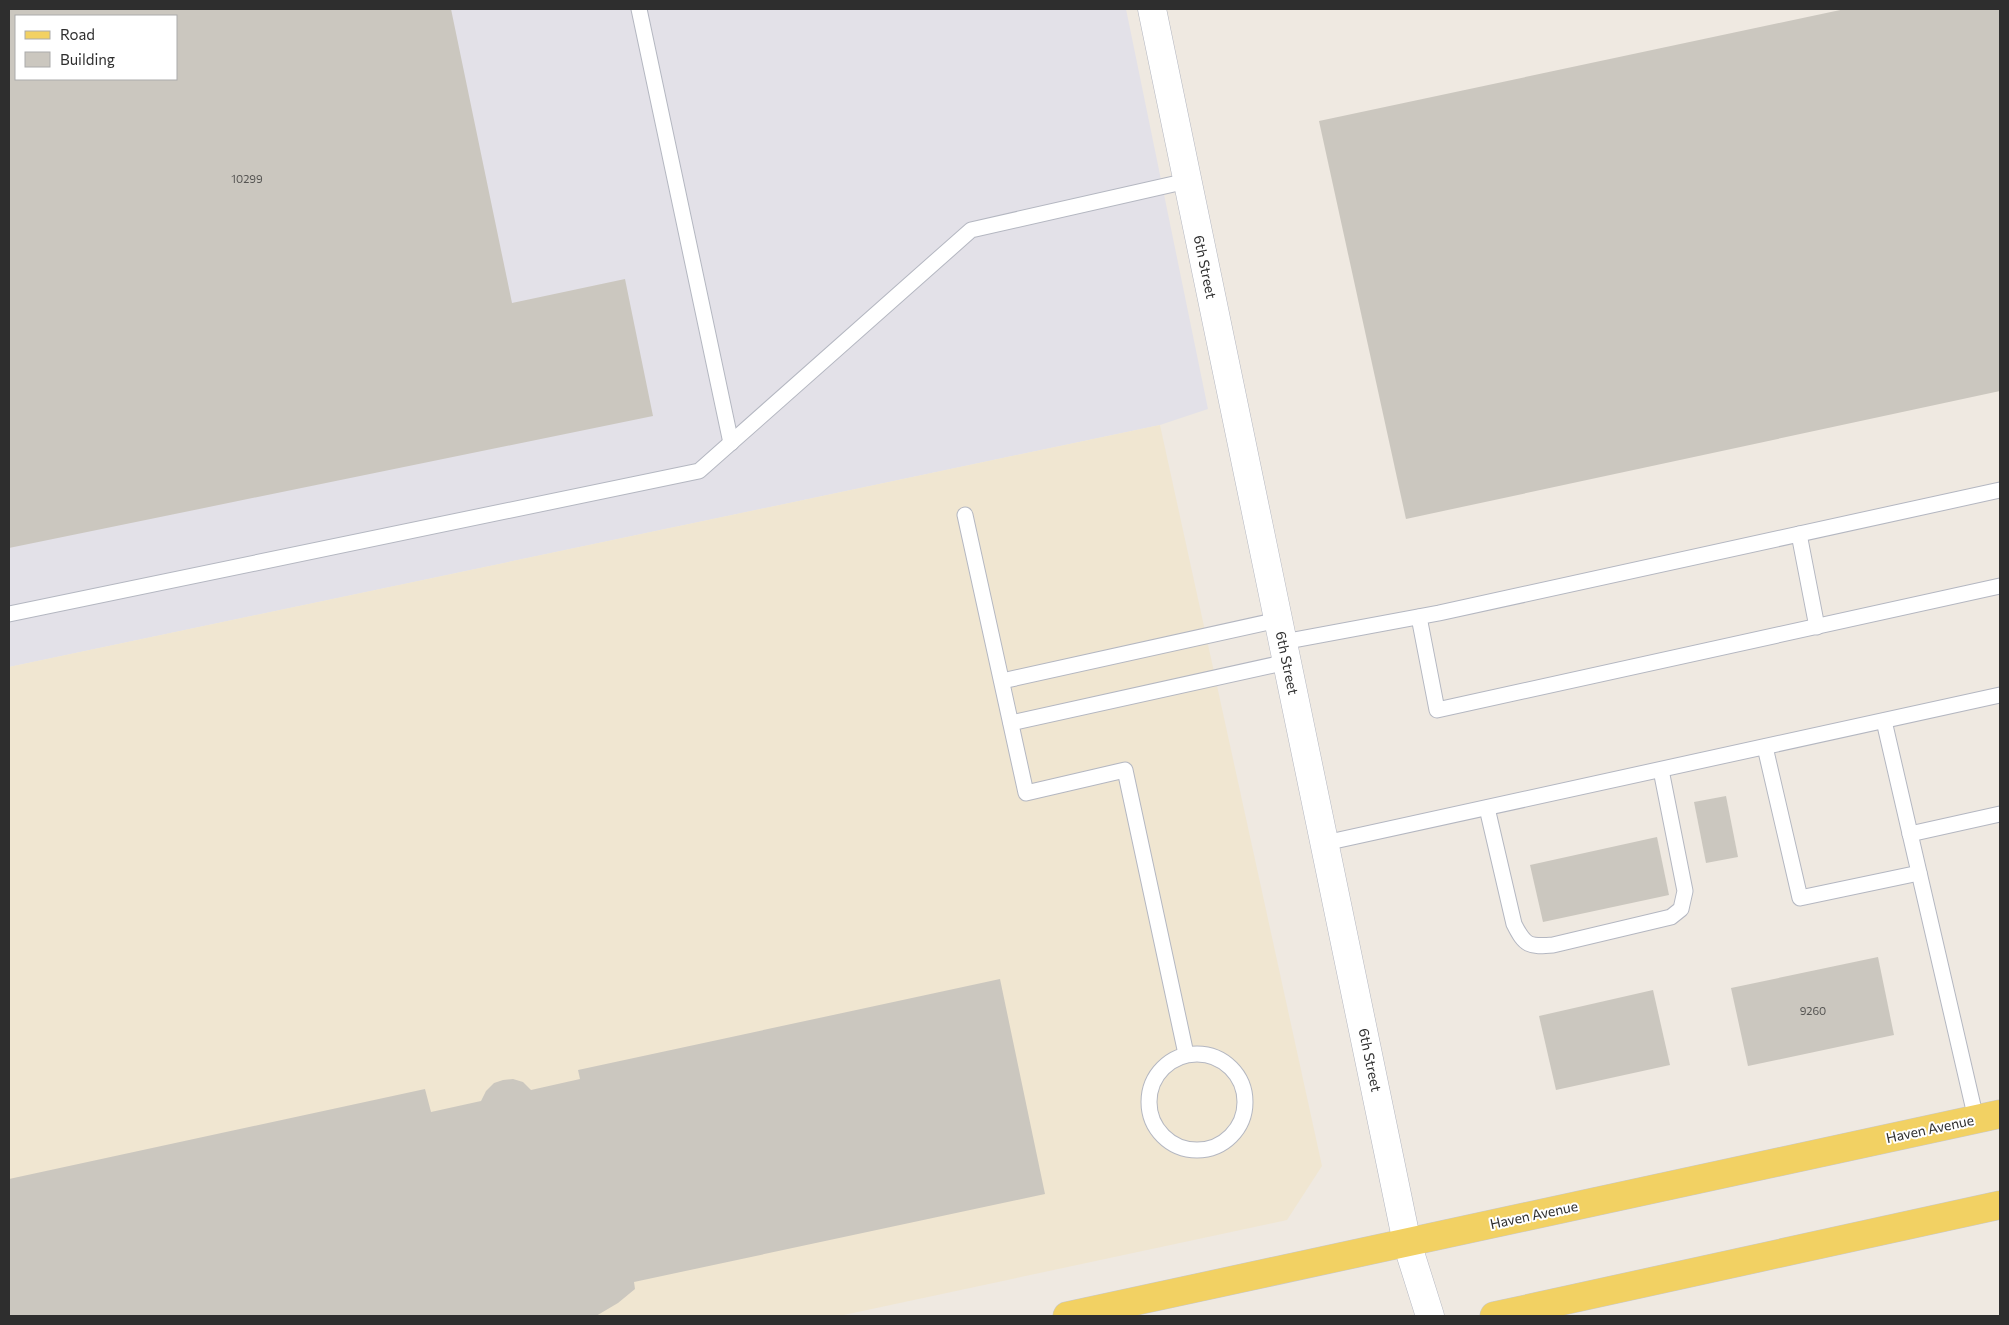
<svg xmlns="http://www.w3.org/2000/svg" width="2009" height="1325" viewBox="0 0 2009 1325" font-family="Commissioner,sans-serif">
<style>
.industrial{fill:#e3e1e8;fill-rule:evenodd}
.education{fill:#f0e6d1}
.building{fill:#cbc7bf;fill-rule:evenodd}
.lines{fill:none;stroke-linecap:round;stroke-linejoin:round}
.service-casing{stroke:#b4b7c1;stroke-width:17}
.secondary-casing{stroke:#b4b7c1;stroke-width:29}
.primary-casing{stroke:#c9c9c9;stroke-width:29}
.service{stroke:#fff;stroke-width:15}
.secondary{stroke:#fff;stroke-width:28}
.primary{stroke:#f2d163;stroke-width:28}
.labels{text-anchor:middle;stroke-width:4;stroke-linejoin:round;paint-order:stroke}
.number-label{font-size:11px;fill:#555452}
.street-label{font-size:14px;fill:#2e2e2e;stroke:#fff}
</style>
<rect width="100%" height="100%" fill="#efe9e1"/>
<path class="industrial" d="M9,9h1117l82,400 -48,16 -1151,242zM16,16h160v63h-160z"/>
<polygon class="education" points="1160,425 1322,1166 1287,1220 839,1316 9,1316 9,667"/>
<g class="building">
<path d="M9,9h442l61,294 113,-24 28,137 -644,132zM16,16h160v63h-160z"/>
<polygon points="1845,9 2000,9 2000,391 1406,519 1319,121"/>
<polygon points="1726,796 1738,857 1706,863 1694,802"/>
<polygon points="1657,837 1669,895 1543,922 1530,865"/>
<polygon points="1878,957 1894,1035 1748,1066 1731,988"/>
<polygon points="1000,979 1045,1194 634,1282 635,1289 618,1303 596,1316 9,1316 9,1179 425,1089 431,1112 481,1101 486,1091 494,1083 503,1080 513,1079 523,1082 531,1090 580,1079 578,1070"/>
<polygon points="1653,990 1670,1065 1556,1090 1539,1016"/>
</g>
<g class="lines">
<g class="service-casing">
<g id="service">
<polyline points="639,9 731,443"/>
<polyline points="965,515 1026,793 1125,770 1186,1054"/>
<polyline points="1799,534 1817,627"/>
<polyline points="9,614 699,471 971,230 1187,181"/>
<polyline points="1419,617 1437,710 2000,586"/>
<polyline points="1283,642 1439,613 2000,490"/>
<polyline points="1002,681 1278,620"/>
<polyline points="1884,721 1976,1119"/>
<polyline points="1011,723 1287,662"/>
<polyline points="1765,747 1800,898 1919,873"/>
<path d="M1487,808l27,116c11,22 15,23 39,21l118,-28 10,-8 4,-18 -24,-121"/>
<polyline points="1910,834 2000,814"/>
<polyline points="1325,843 2000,695"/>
<circle cx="1197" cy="1102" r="48"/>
</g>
</g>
<g class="secondary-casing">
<polyline id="secondary" points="1152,9 1407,1243 1430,1316"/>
</g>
<g class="primary-casing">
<g id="primary">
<polyline points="1067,1316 2000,1114"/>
<polyline points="1494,1316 2000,1205"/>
</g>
</g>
<use href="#service" class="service"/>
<use href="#secondary" class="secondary"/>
<use href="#primary" class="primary"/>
</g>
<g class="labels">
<g class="number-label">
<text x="247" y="183">10299</text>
<text x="1813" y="1015">9260</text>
</g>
<g class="street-label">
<text transform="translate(1205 267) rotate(78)" y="5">6th Street</text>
<text transform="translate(1287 663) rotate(78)" y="5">6th Street</text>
<text transform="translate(1370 1060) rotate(78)" y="5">6th Street</text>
<text transform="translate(1930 1129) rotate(-12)" y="5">Haven Avenue</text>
<text transform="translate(1534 1215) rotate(-12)" y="5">Haven Avenue</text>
</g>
</g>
<rect width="2009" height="1325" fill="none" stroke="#2e2e2e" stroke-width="20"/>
<rect x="15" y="15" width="162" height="65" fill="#ffffff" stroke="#ababab"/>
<rect x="25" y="31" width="25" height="8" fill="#f2d163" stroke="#ababab"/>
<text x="60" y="40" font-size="15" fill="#2e2e2e">Road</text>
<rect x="25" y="52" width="25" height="15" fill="#cbc7bf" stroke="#ababab"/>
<text x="60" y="65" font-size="15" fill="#2e2e2e">Building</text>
</svg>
